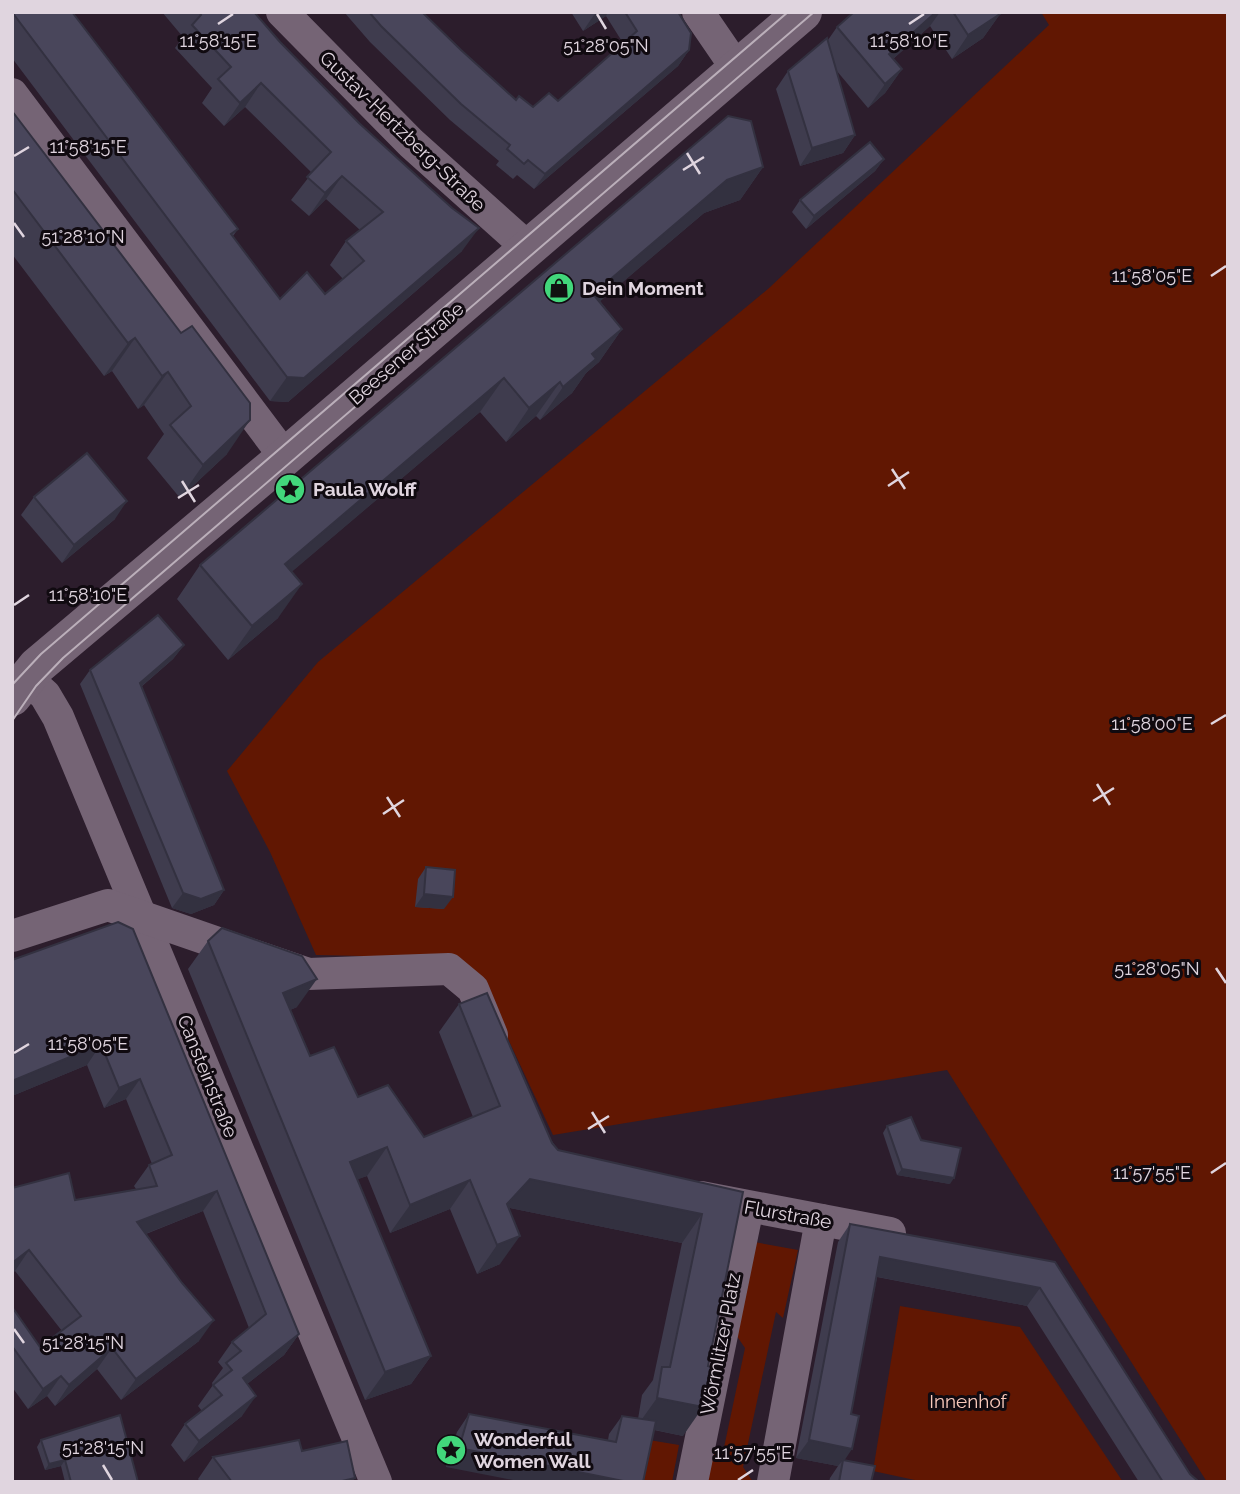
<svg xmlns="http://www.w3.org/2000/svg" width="1240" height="1494" viewBox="0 0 1240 1494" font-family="Raleway,sans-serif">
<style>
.green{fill:#611702}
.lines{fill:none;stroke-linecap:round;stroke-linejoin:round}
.street{stroke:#756475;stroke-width:32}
.secondary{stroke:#756475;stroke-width:38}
.tram{stroke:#bbafba;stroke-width:2}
.wall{fill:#3f3c4e}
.shaded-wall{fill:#333140}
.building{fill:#49465b;stroke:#333140;stroke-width:2}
.ticks{fill:none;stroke:#e0d5df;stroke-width:2.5}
.labels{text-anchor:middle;stroke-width:6;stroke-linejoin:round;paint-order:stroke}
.street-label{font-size:19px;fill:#e0d5df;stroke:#100a10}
.poi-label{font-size:19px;font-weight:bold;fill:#e0d5df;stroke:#100a10;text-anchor:start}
.park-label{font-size:19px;fill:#f9c9bb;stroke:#100a10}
.ticks-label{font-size:18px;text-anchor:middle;fill:#e0d5df;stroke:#100a10;stroke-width:6;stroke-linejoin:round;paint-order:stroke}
</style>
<rect width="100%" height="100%" fill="#2c1d2c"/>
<g class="green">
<polygon points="1041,12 1228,12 1228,1482 1207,1482 947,1070 553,1135 478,975 458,958 316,955 270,852 227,771 318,662 768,289 1049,25"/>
<polygon points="749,1241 798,1250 783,1318 776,1312 743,1467 753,1482 701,1482 709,1441 722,1457 745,1348 732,1329"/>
<polygon points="900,1306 1020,1327 1123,1482 924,1482 873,1471"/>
<polygon points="643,1439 679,1445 672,1482 634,1482"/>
</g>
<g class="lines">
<g class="street">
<polyline points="282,12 411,143 527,247"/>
<polyline points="698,12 737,69"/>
<polyline points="12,94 285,457"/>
<polyline points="26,678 45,695 58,717 376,1482"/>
<polyline points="12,936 108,905 308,974 449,969 473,989 492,1035"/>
<polyline points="701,1197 890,1233"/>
<polyline points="692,1482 748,1207"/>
<polyline points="773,1482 821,1220"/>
</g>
<polyline class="secondary" points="12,697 37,666 285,457 803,12"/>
<g class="tram">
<polyline points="12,685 41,654 788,12"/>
<polyline points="12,721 36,686 63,658 814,12"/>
</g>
</g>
<g class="wall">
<polygon points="12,12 238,229 233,236 280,299 325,294 343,279 330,265 346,241 360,230 326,199 309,216 291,200 312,173 245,107 224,126 202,103 212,88 175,48 183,37 162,12 254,12 462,251 288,402 270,401 12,58"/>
<polygon points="344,12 422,12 461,50 516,100 533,107 558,101 623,43 606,16 583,31 571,12 678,12 689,50 678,66 534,189 517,175 513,179 496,165 499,161 450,120 370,42"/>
<polygon points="854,12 999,12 1000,14 983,38 952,59 930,26 893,59 902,69 885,93 868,108 836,70 855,135 843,153 800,166 776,89 788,71 828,40 837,27"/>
<polygon points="12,111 227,454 180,498 147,458 164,434 144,405 138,409 112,371 104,376 12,254"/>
<polygon points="884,159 875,171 806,229 792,212 800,200"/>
<polygon points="763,167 740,200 704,213 600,301 622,329 599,362 586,373 572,393 540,420 536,416 506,442 480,412 291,572 278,618 228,660 177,599 200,565"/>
<polygon points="34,497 115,519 62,563 21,515"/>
<polygon points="184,645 173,659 141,687 224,890 214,905 191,914 172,908 80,684 90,670"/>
<polygon points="426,867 444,909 415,907 418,879"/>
<polygon points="118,922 299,1334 284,1355 247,1384 242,1416 184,1462 171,1445 185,1424 202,1411 198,1406 213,1385 212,1383 223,1368 218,1362 232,1342 249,1328 203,1211 146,1234 199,1341 121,1400 97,1369 55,1406 47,1396 28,1409 12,1387 12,1307 40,1347 62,1331 15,1271 12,1273 12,1188 75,1200 136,1189 134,1186 149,1165 152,1164 126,1099 104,1108 87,1065 12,1096 12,960"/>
<polygon points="208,941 297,1007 290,1010 310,1056 358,1097 424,1137 473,1117 439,1032 459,1004 558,1150 743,1192 683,1436 654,1430 643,1482 446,1467 457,1432 469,1414 608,1440 609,1434 622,1416 638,1419 642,1395 653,1380 682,1243 510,1208 500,1264 477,1274 450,1209 390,1233 367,1176 357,1179 431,1356 411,1384 365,1400 188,969"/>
<polygon points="887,1126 921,1140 950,1184 897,1175 883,1133"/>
<polygon points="850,1224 1055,1262 1190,1474 1198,1481 1205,1482 1139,1482 1027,1306 877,1277 851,1414 844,1460 871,1482 829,1482 830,1478 838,1466 796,1458 838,1242"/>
<polygon points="41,1440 138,1482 65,1482 61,1466 45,1470 37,1447"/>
<polygon points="302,1451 352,1482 200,1482 198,1479 213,1457"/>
</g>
<g class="shaded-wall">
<polygon points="598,12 608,12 606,16 583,31 594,15"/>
<polygon points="936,12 940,12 930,26 876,74 889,54"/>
<polygon points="1000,14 983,38 952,59 968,35"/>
<polygon points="689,50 678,66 534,189 545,174"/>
<polygon points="902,69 885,93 868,108 885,84"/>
<polygon points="261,83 245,107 224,126 240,103"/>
<polygon points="855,135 843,153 800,166 812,148"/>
<polygon points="884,159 875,171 806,229 814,216"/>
<polygon points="763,167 740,200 704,213 570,327 593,294 727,180"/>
<polygon points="342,176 326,199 309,216 325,193"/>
<polygon points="479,228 462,251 288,402 270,401 287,377"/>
<polygon points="622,329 599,362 586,373 572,393 540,420 563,387 592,354"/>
<polygon points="135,338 112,371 104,376 128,343"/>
<polygon points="168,372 144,405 138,409 162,376"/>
<polygon points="504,378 480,412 261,598 285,564"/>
<polygon points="560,382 536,416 506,442 529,408"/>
<polygon points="250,420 227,454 180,498 203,465"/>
<polygon points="127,501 115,519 62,563 74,545"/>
<polygon points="302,584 278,618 228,660 252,626"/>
<polygon points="184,645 173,659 129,697 140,683"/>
<polygon points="224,890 214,905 191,914 172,908 183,893"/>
<polygon points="424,894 453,897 444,909 415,907"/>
<polygon points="317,979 297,1007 263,1022 283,993"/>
<polygon points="101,1044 87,1065 12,1096 12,1081"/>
<polygon points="140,1079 126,1099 104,1108 119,1088"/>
<polygon points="387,1147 367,1176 330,1190 350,1162"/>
<polygon points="902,1169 954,1178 950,1184 897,1175"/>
<polygon points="530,1179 702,1214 682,1243 510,1208 490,1229 507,1204"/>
<polygon points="470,1180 450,1209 390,1233 410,1205"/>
<polygon points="217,1191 203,1211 122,1243 137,1222"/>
<polygon points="520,1236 500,1264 477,1274 497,1245"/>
<polygon points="29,1250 15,1271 12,1273 12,1263"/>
<polygon points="880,1257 1040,1288 1027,1306 868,1275"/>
<polygon points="214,1320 199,1341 121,1400 136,1379"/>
<polygon points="299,1334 284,1355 228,1399 243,1378"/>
<polygon points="112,1348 97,1369 55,1406 69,1385"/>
<polygon points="431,1356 411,1384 365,1400 385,1372"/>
<polygon points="61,1376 47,1396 28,1409 43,1389"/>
<polygon points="256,1396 242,1416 184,1462 199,1441"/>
<polygon points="657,1398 703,1407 683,1436 637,1426"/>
<polygon points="809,1440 852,1449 842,1464 843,1460 838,1466 796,1458"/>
<polygon points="459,1448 628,1482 523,1482 446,1467"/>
<polygon points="65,1460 61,1466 45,1470 49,1464"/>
<polygon points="355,1478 352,1482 338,1482"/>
</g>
<g class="building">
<polygon points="12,12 72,12 238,229 231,234 280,299 307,272 325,294 364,261 346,241 383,212 342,176 325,193 307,177 331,152 261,83 240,103 218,79 231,67 192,25 201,15 199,12 254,12 280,42 359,123 452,208 479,228 304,378 287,377"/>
<polygon points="369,12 422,12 461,50 516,100 519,96 533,107 549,93 558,101 637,31 625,12 678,12 691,33 689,50 545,174 528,160 524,164 507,149 510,145 461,104 381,26"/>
<polygon points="854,12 936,12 889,54 902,69 885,84 837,27"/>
<polygon points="953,12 999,12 1000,14 968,35"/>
<polygon points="827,38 855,135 812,148 788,71"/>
<polygon points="12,111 181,333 192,326 250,403 250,420 203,465 170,425 191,406 168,372 162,376 135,338 128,343 12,189"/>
<polygon points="728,116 751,121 763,167 727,180 593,294 622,329 592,354 596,359 563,387 560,382 529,408 504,378 285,564 302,584 252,626 200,565"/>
<polygon points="870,142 884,159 814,216 800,200"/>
<polygon points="87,453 127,501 74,545 34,497"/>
<polygon points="158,615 184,645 140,683 224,890 201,899 183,893 90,670"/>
<polygon points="426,867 455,870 453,897 424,894"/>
<polygon points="118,922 133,929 299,1334 243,1378 256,1396 199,1441 185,1424 222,1395 213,1385 232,1370 226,1363 241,1351 232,1342 266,1314 217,1191 137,1222 182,1283 214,1320 136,1379 112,1348 69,1385 61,1376 43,1389 12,1346 12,1307 40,1347 81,1316 29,1250 12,1263 12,1188 69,1173 75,1200 157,1186 149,1165 172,1155 140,1079 119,1088 101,1044 12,1081 12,1053 14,1052 12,1047 12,960"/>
<polygon points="222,928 302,956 317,979 283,993 310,1056 334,1047 358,1097 388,1085 424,1137 500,1106 459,1004 487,993 552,1143 558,1150 743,1192 708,1366 711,1367 703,1407 657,1398 662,1367 670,1367 702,1214 530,1179 507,1204 520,1236 497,1245 470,1180 410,1205 387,1147 350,1162 431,1356 385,1372 208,941"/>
<polygon points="911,1117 921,1140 961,1148 954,1178 902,1169 887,1126"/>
<polygon points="850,1224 1055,1262 1190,1474 1198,1481 1205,1482 1163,1482 1040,1288 880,1257 851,1414 859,1416 852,1449 809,1440"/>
<polygon points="469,1414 616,1442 622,1416 656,1421 643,1482 628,1482 459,1448"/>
<polygon points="120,1415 138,1482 71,1482 65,1460 49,1464 41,1440"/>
<polygon points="299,1440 302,1451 347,1441 355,1478 338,1482 232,1482 213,1457"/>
<polygon points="843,1460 875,1466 871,1482 839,1482"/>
</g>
<path class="ticks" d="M597,14l9,15M218,24l15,-10M909,24l15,-10M687,153l13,21M14,156l15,-9M683,170l21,-13M14,223l10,14M1211,276l15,-10M892,469l13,20M182,481l13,21M888,486l21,-14M178,498l21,-13M14,605l15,-10M1211,724l15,-9M1097,784l13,21M387,797l13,20M1093,801l21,-13M383,814l21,-14M1216,968l10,15M14,1053l15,-9M592,1112l13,21M588,1129l21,-13M1211,1173l15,-10M14,1329l10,14M103,1465l9,15M738,1480l15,-10"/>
<defs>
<g id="shop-disc" transform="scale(1.575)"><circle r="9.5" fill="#42d77b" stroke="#100a10"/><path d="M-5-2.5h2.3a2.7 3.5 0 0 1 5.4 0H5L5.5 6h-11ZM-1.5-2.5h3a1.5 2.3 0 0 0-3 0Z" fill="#111"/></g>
<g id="sight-disc" transform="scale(1.575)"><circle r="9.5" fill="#42d77b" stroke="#100a10"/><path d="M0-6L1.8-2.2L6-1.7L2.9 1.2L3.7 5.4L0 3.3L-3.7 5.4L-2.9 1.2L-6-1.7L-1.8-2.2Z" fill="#111"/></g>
</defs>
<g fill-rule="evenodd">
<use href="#shop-disc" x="559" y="288"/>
<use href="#sight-disc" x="290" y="489"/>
<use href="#sight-disc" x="451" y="1450"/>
</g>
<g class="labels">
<g class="street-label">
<text transform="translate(403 131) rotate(44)" y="7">Gustav-Hertzberg-Straße</text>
<text transform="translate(406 353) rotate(-41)" y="7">Beesener Straße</text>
<text transform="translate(208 1076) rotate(68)" y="7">Cansteinstraße</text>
<text transform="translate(788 1214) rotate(10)" y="7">Flurstraße</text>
<text transform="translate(720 1344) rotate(-79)" y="7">Wörmlitzer Platz</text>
</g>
<g class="poi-label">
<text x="582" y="295">Dein Moment</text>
<text x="313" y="496">Paula Wolff</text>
<text x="474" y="1446">Wonderful<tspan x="474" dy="22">Women Wall</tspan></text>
</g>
<g class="park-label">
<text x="968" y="1408">Innenhof</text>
</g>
</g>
<g class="ticks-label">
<text x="218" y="47">11°58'15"E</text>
<text x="909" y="47">11°58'10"E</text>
<text x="606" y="52">51°28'05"N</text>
<text x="88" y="153">11°58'15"E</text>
<text x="83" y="243">51°28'10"N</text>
<text x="1152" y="282">11°58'05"E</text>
<text x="88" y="601">11°58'10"E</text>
<text x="1152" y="730">11°58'00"E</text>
<text x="1157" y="975">51°28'05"N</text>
<text x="88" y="1050">11°58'05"E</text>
<text x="1152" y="1179">11°57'55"E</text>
<text x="83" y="1349">51°28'15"N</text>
<text x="103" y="1454">51°28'15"N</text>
<text x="753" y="1459">11°57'55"E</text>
</g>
<rect width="1240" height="1494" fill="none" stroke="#e0d5df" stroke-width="28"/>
</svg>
